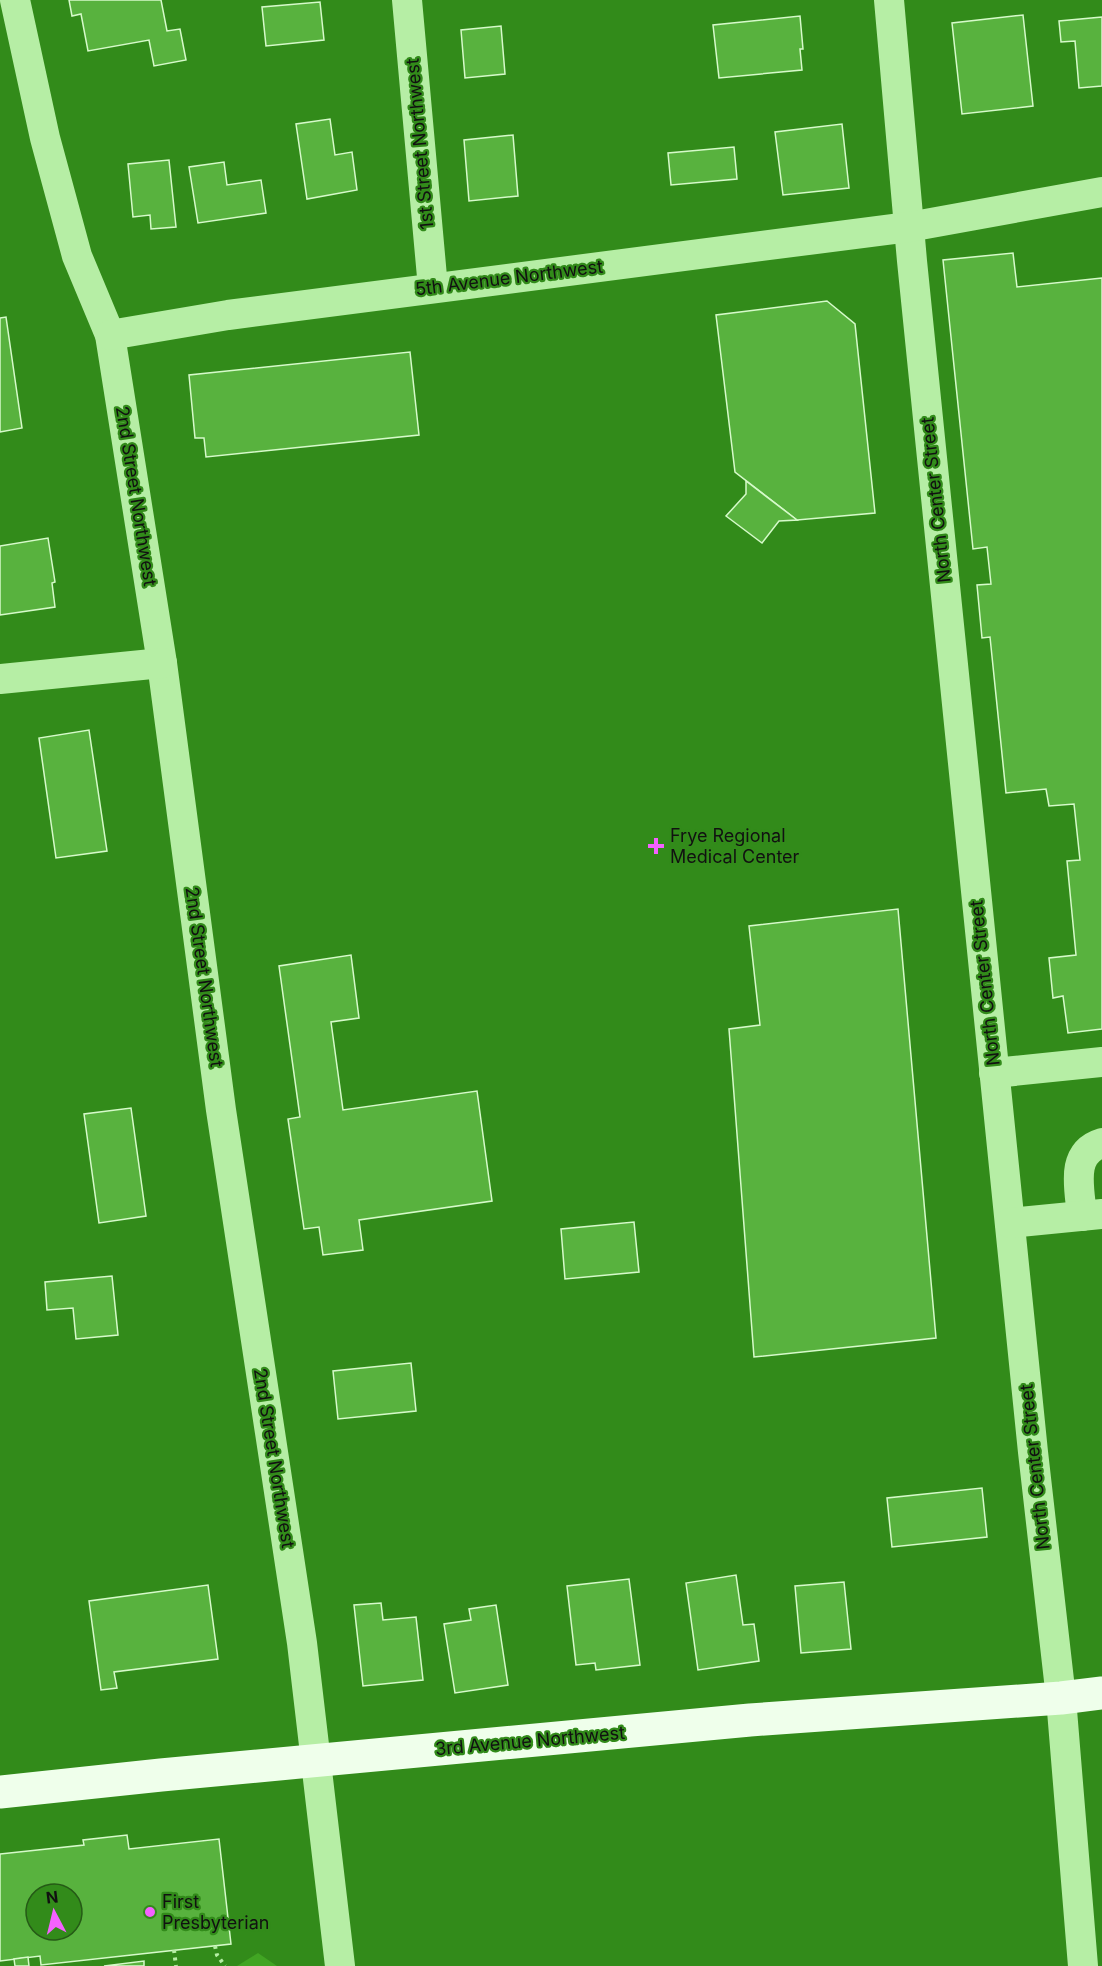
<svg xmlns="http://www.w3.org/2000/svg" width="1102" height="1966" viewBox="0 0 1102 1966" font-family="Inter,sans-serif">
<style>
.green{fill:#41a523}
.building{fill:#58b23e;stroke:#d6faca;stroke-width:1.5;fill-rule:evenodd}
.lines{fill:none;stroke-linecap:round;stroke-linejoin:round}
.path{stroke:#b6eea5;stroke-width:4;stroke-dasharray:3 4.5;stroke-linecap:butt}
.minor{stroke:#b6eea5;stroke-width:30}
.major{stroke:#efffeb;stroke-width:33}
.poi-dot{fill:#f461ff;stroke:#328b1a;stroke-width:2}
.labels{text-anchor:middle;stroke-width:4.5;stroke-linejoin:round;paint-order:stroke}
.street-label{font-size:18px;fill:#111;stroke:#328b1a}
.poi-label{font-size:18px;fill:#111;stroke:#328b1a;text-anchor:start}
</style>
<rect width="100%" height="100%" fill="#328b1a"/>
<polygon class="green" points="258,1953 277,1966 237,1966"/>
<g class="building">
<polygon points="69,0 161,0 167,31 180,29 186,60 154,66 149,40 88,51 81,14 72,16"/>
<polygon points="320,2 324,40 266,46 262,7"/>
<polygon points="1023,15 1033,106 962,114 952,23"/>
<polygon points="800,16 803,49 800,49 802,70 719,78 713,25"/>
<polygon points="1102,17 1102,86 1079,88 1075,41 1061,42 1059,21"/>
<polygon points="501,26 505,74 465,78 461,30"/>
<polygon points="330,119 335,155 352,152 357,190 307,199 296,124"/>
<polygon points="842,124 849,188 783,195 775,132"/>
<polygon points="513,135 518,196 469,201 464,140"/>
<polygon points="734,147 737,179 671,185 668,153"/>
<polygon points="169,160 176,227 151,229 150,215 133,217 128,164"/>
<polygon points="224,162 227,185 261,180 266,213 198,223 189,167"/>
<polygon points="1013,253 1017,287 1102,278 1102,1029 1068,1033 1063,996 1053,998 1049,958 1076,955 1067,861 1080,860 1074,804 1049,806 1046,789 1006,793 990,637 982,638 977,585 991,584 987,547 973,549 943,260"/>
<polygon points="827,301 855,324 875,513 797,520 735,472 716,315"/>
<polygon points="6,317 22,428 0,432 0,318"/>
<polygon points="410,352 419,435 206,457 204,438 195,438 189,375"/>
<polygon points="746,481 797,520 779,521 762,543 726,516 746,494"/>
<polygon points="48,538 55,582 52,583 55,607 0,615 0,546"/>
<polygon points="89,730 107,851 56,858 39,738"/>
<polygon points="898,909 936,1338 754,1357 729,1029 760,1025 749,926"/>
<polygon points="351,955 359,1018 331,1022 343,1110 477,1091 492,1201 359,1220 363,1250 323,1255 319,1227 304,1229 288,1119 300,1117 279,966"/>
<polygon points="131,1108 146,1216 99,1223 84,1114"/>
<polygon points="634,1222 639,1272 565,1279 561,1229"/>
<polygon points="112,1276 118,1335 76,1339 73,1308 47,1310 45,1282"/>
<polygon points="411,1363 416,1411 338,1419 333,1371"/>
<polygon points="982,1488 987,1537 892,1547 887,1498"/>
<polygon points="736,1575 743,1625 754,1624 759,1661 698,1670 686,1583"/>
<polygon points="629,1579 640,1665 596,1670 595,1663 576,1665 567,1586"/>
<polygon points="844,1582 851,1649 801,1653 795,1586"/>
<polygon points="208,1585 218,1659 114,1672 117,1688 101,1690 89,1601"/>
<polygon points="381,1603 383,1620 416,1617 423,1680 363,1686 354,1605"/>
<polygon points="496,1605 508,1685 455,1693 444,1624 471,1620 469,1609"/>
<path d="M127,1835l2,14 90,-10 12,105 -190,21 -1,-9 -40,5v-107l84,-9 -1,-5zM36,1894h36v36h-36z"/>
<polygon points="28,1957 29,1966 15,1966 14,1959"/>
<polygon points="144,1961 144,1966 104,1966"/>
</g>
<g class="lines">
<g class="path">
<polyline points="215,1946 217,1955 225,1966"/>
<polyline points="174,1950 176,1966"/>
</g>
<g class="minor">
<polyline points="15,0 45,138 77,256 110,335 162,663 221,1110 302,1643 340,1966"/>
<polyline points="407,0 433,288"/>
<polyline points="889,0 912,261 1033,1452 1061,1698 1083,1966"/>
<polyline points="110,335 228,315 909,227 1102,192"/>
<polyline points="0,679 162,663"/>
<polyline points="994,1073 1102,1062"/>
<path d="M1082,1216c-2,-26 -13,-63 20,-73"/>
<polyline points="1010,1223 1102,1214"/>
</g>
<polyline class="major" points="0,1792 161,1775 750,1720 1061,1698 1102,1693"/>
</g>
<g class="poi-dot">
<path d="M653 837h6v6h6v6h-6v6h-6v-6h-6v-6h6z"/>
<circle cx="150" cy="1912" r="6"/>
</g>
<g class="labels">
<g class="street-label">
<text transform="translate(420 144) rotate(-95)" y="6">1st Street Northwest</text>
<text transform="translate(509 278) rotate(-7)" y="6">5th Avenue Northwest</text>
<text transform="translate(136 496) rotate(81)" y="6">2nd Street Northwest</text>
<text transform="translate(936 500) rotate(-96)" y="6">North Center Street</text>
<text transform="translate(204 977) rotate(82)" y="6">2nd Street Northwest</text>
<text transform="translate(985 983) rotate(-96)" y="6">North Center Street</text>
<text transform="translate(274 1458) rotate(81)" y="6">2nd Street Northwest</text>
<text transform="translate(1035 1467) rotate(-96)" y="6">North Center Street</text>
<text transform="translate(530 1741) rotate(-5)" y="6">3rd Avenue Northwest</text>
</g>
<g class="poi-label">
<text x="670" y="842">Frye Regional<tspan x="670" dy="21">Medical Center</tspan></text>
<text x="162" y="1908">First<tspan x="162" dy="21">Presbyterian</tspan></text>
</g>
</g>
<g transform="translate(54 1912) rotate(353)"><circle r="28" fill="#328b1a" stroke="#255a16" stroke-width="1.5"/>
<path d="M0-4.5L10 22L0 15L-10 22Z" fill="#f461ff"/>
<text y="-9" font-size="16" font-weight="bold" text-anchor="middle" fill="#111111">N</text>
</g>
</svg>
